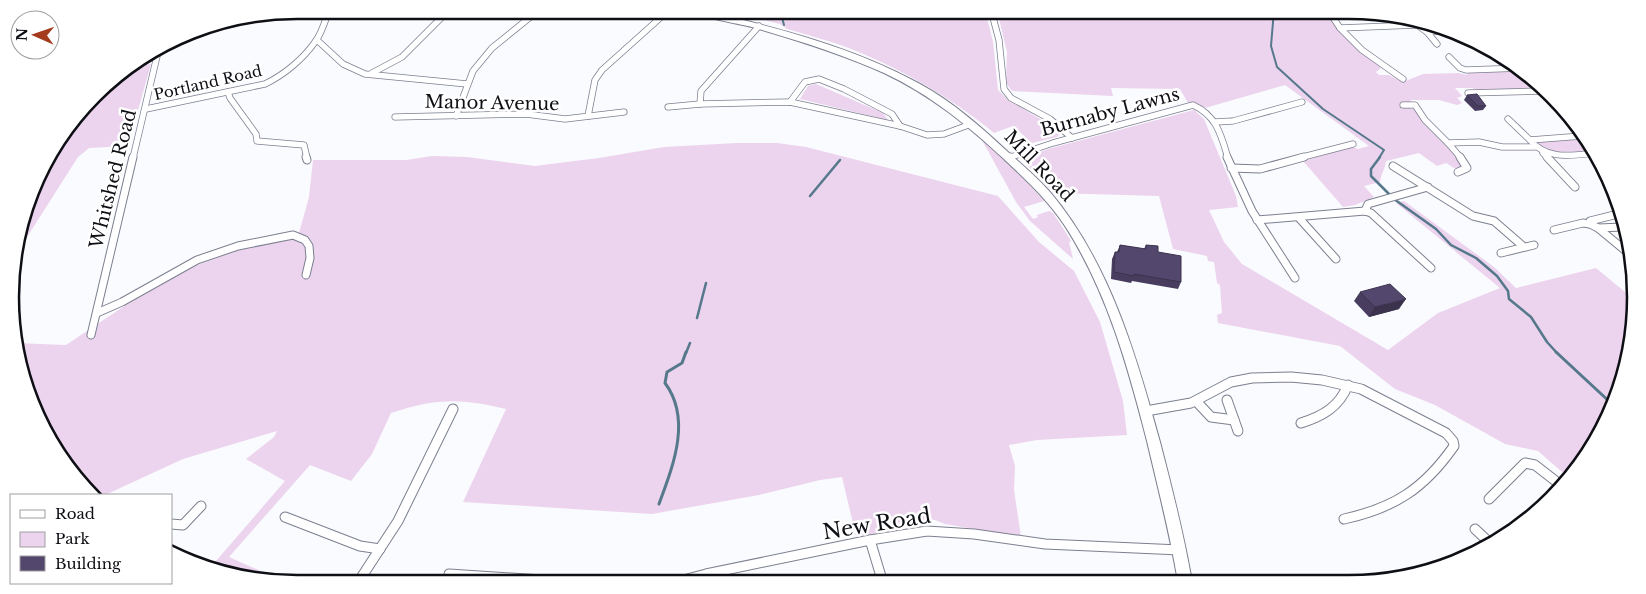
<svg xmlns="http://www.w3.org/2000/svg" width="1646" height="594" viewBox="0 0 1646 594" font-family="'Libre Baskerville',serif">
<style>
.green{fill:#ecd3ee}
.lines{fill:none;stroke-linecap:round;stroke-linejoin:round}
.stream-far2{stroke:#55798b;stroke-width:2}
.stream-far1{stroke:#55798b;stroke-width:2.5}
.stream{stroke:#55798b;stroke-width:3}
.minor-far2-casing{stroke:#7c7f8f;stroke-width:7}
.minor-far1-casing{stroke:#7c7f8f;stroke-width:9}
.minor-casing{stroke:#7c7f8f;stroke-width:11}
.secondary-casing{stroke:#7c7f8f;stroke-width:2}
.minor-far2{stroke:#fff;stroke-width:5.5}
.minor-far1{stroke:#fff;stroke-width:7}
.minor{stroke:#fff;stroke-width:9}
.secondary{fill:#fff;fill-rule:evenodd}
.wall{fill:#483d5f}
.shaded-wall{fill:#3b324d}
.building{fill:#54476e;stroke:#3b324d}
.labels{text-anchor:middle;stroke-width:5;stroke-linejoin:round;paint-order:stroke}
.far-street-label{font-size:15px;fill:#0e0f15;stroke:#fff}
.street-label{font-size:18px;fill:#0e0f15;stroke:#fff}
.near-street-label{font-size:21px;fill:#0e0f15;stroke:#fff}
.rim{fill:none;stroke:#0e0f15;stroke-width:2.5}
</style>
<rect width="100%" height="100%" fill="#fafbfe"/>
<g class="green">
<path d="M721,10h264l8,32 5,48 10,10 39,23 13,11 -3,3 -25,6 -19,-17 -19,7c-43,-36 -96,-66 -148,-86 -19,-7 -39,-12 -59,-18l-7,-5z"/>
<path d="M997,10h328l23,30 33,28 -5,4 3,3h10l14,7 20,-8 36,-1 8,2 1,-3h3l54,-2 16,19 -61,1 -9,-2h-16l7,8 -5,2 5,5 -5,2 -18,-5h-28l-1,3h-10l2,4h7l6,3 48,55 -2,2 -7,1 -8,-5 -9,3 -18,-13 -33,8c-1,8 -5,13 -6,21l-16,4 10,11 -19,8 -12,2 -40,-46 49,-14 6,2 11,-3 -84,-61 -80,23 -8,-5h-9l-8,-14 -69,-1 2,8 -101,-5 -6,-8 1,-31z"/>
<polygon points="151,64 128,146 89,148 78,157 13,259 48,154 108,81 133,67"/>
<polygon points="816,84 883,113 888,120 800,99 808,86"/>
<polygon points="1194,110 1204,119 1236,196 1238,207 1209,210 1224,242 1242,264 1388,350 1438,313 1500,288 1396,203 1404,201 1494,267 1516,288 1596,268 1631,297 1626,372 1588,456 1569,478 1538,451 1505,444 1435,405 1395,389 1340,346 1218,323 1217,315 1222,313 1220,285 1217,283 1214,262 1208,261 1207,256 1173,249 1159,196 1054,193 1026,164 1028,157 1048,149"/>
<polygon points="1584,138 1595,151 1549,152 1544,152 1534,140"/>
<polygon points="982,140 984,140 1008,161 1044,201 1024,207 1033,219 1038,217 1037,215 1049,211 1053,213 1070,239 1071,242 1069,242 1073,259 1030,221 1016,202"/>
<path d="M737,143h40l29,4 192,49 41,46 35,29 26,51 23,79 4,34 -90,5 -28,5 6,21 -1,24 7,47 -76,-13 -10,-4 -37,3 -5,8 -37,5 -14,-59 -22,3 -61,15 -107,19 -189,-12 43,-93c-45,-11 -70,-11 -115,4l-19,41 -21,27 -41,-16 -81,92 59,26 -66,-9 -12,-6 75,-87 -39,-22 28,-22 3,-6 -94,28 -78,36h-10l-37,-39 -42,-103 -1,-10 51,2 60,-40 66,-38 94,-34h13l10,-36 4,-37h93l26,-4 35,1 68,9 64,-8 65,-11z"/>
</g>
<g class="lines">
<g class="stream-far2">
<polyline points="780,10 784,25"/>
<polyline points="1274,10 1271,46 1277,67 1323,109 1384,150 1379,158"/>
</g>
<g class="stream-far1">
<polyline points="1380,157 1371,169 1371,176 1390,195"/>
<polyline points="810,196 840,160"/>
<polyline points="1394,199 1436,229 1451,245 1476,258 1497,276 1508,291 1509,299 1531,317 1547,342 1557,353"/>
<polyline points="697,318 706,283"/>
<polyline points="686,353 690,343"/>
</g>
<g class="stream">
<polyline points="1556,352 1612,404"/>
<path d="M659,504c14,-38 33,-85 6,-121l2,-11 15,-9 4,-11"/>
</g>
<g class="minor-far2-casing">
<g id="minor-far2">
<polyline points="991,10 999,40 1004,89 1011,98 1050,119 1072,138"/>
<polyline points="1328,10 1340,28 1417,25 1427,32 1447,31"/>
<polyline points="1340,28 1362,50 1403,79"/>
<polyline points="1427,32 1437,44"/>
<polyline points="317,40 343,64 365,74 467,84"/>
<polyline points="1449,57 1460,68 1466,70 1522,68"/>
<polyline points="372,73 402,57 449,10"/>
<polyline points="228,92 230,98 256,134 257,141 304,145 307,158"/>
<polyline points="1468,93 1543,91"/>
<polyline points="790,102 805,82 819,79 844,89 892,114 900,126"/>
<polyline points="700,104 701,91 759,26"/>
<polyline points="1403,105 1415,105 1425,120 1448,143 1479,142 1502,147 1536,147"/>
<polyline points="668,107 700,104 790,102 900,126 927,135 944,134 971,124"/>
<path d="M146,109l119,-25c19,-9 38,-25 50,-42 7,-9 10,-21 14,-32"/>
<polyline points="456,116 473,71 492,48 539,10"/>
<polyline points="588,116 595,80 602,70 669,10"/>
<polyline points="395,117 526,114 565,119 624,112"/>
<polyline points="1508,119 1530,140"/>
<polyline points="1215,122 1233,121 1302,102"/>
<path d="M1582,136l-52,4c17,21 43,15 67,13"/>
<polyline points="1448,143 1461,158"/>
<polyline points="1543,153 1548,158"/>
<polyline points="133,158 158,52"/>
<path d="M1008,158l45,-15 140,-38c24,11 28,30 35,53"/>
<polyline points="1299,158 1353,144"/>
</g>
</g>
<g class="minor-far1-casing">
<g id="minor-far1">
<polyline points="306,157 307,160"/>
<polyline points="1227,157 1252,211 1295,278"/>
<polyline points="1547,157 1575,187"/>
<polyline points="1008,158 1010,157"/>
<polyline points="1393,166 1473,216 1494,221 1524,247"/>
<polyline points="1231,168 1260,169 1304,157"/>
<polyline points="1458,172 1467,168 1460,157"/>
<polyline points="1365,211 1368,204 1428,187"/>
<polyline points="1618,214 1590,221 1590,224 1598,228 1623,227"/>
<polyline points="1299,218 1336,259"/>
<polyline points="1257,220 1365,211 1371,213 1431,268"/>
<polyline points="1598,228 1633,257"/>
<polyline points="1554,230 1583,223 1590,224"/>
<polyline points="1501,253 1534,245"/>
<polyline points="97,313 122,302 197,260 238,246 293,235 305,240 309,246 310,258 306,275"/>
<polyline points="91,335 133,157"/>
</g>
</g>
<g class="minor-casing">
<g id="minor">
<polyline points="1227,400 1238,431"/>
<polyline points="1196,401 1211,417 1234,420"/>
<path d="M1146,411l45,-8 40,-21 21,-4 39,-1 31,3 39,9 85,44 7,8 1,5c-30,43 -60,62 -110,73"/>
<path d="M1301,423c22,-7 38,-16 47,-38"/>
<polyline points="1489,499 1525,463 1535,465 1562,486"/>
<polyline points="285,517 360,546 380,549"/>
<polyline points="171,524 183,525 201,506"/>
<polyline points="1475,529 1491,544"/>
<polyline points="870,540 883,583"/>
<polyline points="449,574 589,583"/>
<polyline points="672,583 706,574 870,540 927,531 974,534 1045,544 1180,550"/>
<polyline points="357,584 398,521 453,409"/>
</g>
</g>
<g class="secondary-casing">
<path id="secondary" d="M689,10h14c74,18 150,37 217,74 33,18 61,43 88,68 14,13 29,25 42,40 59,70 86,162 110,250 12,46 24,93 32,140h-14c-8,-48 -20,-94 -31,-141 -19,-74 -40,-150 -82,-215 -17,-26 -38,-45 -61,-67 -37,-34 -73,-64 -120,-86 -42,-19 -87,-33 -132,-46 -15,-4 -52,-9 -63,-17z"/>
</g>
<use href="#minor-far2" class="minor-far2"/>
<use href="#minor-far1" class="minor-far1"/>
<use href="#minor" class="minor"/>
<use href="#secondary" class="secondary"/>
</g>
<g class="wall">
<polygon points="1467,95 1486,106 1483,110 1475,111 1464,100"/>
<polygon points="1120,245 1144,249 1146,245 1158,252 1181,282 1178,289 1132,281 1131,283 1111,279 1112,259 1115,252 1117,252"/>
<polygon points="1360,292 1399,309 1369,317 1354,301"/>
</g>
<polygon class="shaded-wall" points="1406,299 1399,309 1369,317 1375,307"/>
<g class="building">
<polygon points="1477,94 1486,106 1478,106 1467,95"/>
<polygon points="1120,245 1146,249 1146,245 1158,246 1158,252 1181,256 1181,282 1134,274 1134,276 1114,272 1115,252 1119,252"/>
<polygon points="1390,284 1406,299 1375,307 1360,292"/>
</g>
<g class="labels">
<g class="far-street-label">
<text transform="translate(208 83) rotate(-13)" y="5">Portland Road</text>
</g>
<g class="street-label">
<text transform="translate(492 103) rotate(1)" y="6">Manor Avenue</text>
<text transform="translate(1110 112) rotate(-15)" y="6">Burnaby Lawns</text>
<text transform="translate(1039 166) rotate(46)" y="6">Mill Road</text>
<text transform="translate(113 179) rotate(-76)" y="6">Whitshed Road</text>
</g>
<g class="near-street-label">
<text transform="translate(877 524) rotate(-9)" y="7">New Road</text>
</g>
</g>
<path d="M0 0H1646V594H0ZM297 19H1349A278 278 0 0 1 1627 297V297A278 278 0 0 1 1349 575H297A278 278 0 0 1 19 297V297A278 278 0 0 1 297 19Z" fill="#fff" fill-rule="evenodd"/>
<path class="rim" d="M297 19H1349A278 278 0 0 1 1627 297V297A278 278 0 0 1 1349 575H297A278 278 0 0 1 19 297V297A278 278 0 0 1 297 19Z"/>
<rect x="10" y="494" width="162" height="90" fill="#ffffff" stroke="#9f9fa1"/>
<rect x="20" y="510" width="25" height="8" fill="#ffffff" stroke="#9f9fa1"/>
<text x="55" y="519" font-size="15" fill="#0e0f15">Road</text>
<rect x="20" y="532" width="25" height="15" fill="#ecd3ee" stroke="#9f9fa1"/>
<text x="55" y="544" font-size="15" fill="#0e0f15">Park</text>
<rect x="20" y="556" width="25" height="15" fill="#54476e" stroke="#9f9fa1"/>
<text x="55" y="569" font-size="15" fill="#0e0f15">Building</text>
<g transform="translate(35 35) rotate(272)"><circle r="24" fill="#ffffff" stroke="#9f9fa1"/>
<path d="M0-4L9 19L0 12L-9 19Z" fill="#a33b1c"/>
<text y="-8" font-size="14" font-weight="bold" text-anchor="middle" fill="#0e0f15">N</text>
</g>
</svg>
